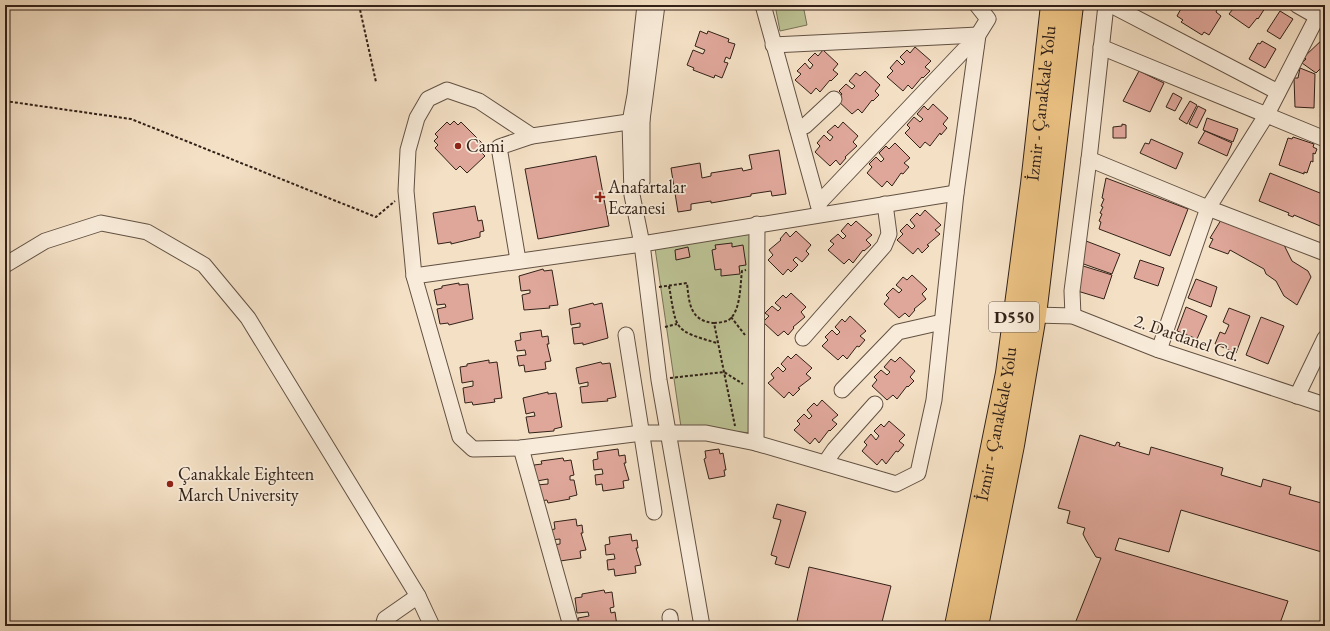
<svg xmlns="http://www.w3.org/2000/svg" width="1330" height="631" viewBox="0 0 1330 631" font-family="'EB Garamond',serif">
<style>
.green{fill:#bcc294;stroke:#777256}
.building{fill:#dfa79a;stroke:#322118}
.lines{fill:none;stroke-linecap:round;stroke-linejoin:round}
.minor-casing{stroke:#625143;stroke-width:17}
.highway-casing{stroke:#322118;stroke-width:24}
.path{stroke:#322118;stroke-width:2;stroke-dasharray:3 2;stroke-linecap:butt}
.minor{stroke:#f8ebd9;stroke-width:15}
.highway{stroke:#eac082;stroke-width:22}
.poi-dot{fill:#8f2418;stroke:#f8ebd9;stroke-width:1.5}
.labels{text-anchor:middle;stroke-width:3.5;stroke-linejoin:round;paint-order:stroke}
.shield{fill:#f8ebd9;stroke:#6d5e52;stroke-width:1}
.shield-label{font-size:17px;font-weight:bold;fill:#322118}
.street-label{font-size:18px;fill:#322118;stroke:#f8ebd9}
.poi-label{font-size:18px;fill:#322118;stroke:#f8ebd9;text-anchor:start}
</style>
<rect width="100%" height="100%" fill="#f4e0c5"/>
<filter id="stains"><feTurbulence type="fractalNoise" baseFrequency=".005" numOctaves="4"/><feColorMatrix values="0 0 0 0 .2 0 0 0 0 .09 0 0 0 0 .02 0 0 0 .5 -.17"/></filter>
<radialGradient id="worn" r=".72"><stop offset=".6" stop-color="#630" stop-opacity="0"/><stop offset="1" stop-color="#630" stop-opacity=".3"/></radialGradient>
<g class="green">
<polygon points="775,5 803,5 807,25 780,31"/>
<polygon points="752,230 752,433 681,427 655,248"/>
</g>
<g class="building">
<polygon points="1183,5 1209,5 1217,10 1216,12 1221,16 1209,35 1204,32 1202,35 1181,22 1183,20 1177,16"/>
<polygon points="1236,5 1267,5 1258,19 1257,18 1249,28 1229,14"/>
<polygon points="1280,11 1293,19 1280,39 1267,31"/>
<polygon points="700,31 707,34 708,31 729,39 728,42 735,44 730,59 726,57 724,62 728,63 722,78 715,75 714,78 693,70 694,68 687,65 693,50 703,54 705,50 695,46"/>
<polygon points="1325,37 1325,64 1316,73 1302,63 1306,59 1304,57"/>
<polygon points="1262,41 1276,49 1265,68 1249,59 1258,43 1260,44"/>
<polygon points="915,47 931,61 925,67 930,71 923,78 922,77 912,89 908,85 903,91 887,77 893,71 890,68 897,60 902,65 905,62 900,57 907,50 910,53"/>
<polygon points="823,50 838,64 833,70 838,74 831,81 830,80 820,92 816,88 811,94 795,80 801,74 797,71 805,63 810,69 813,65 808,60 815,53 818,56"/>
<polygon points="1300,68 1315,74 1314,108 1295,107 1294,78 1298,78"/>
<polygon points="865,71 880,85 875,91 879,95 873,101 872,100 862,113 858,109 852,114 837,100 842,94 839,91 846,84 852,89 855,86 849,81 856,73 860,76"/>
<polygon points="1139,71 1164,83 1150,112 1123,101"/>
<polygon points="1173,93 1182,98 1175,111 1166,107"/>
<polygon points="1190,101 1197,105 1187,124 1179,119"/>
<polygon points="933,104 948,118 943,124 947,128 941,135 940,133 930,146 925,142 920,148 905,133 910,128 907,125 914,117 920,122 923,119 917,114 924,106 928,110"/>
<polygon points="1198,106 1206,110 1197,128 1189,124"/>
<polygon points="1325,109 1325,121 1320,116"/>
<polygon points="1207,118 1238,129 1233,142 1203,130"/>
<polygon points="454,121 458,125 461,122 483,144 478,149 485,156 467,173 460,166 456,170 435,148 438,145 434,141 438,137 435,134 447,122 450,125"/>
<polygon points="843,122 858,136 853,142 857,146 845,157 846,158 840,165 836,160 830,166 815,152 820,146 817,143 824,135 830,141 833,137 827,132 835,125 838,128"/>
<polygon points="1122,124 1126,125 1126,138 1113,138 1113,127 1122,126"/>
<polygon points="1205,131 1232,143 1227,156 1198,143"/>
<polygon points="1293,137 1314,144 1313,147 1317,149 1315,154 1313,153 1313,162 1311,161 1307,173 1304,172 1304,174 1279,165 1288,138 1292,139"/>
<polygon points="1151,139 1183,153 1176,169 1140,153 1145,143 1149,144"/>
<polygon points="895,143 910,158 904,163 909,167 903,174 901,173 892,186 887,181 882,187 867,173 872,167 869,164 876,157 881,162 884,159 879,153 886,146 889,149"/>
<polygon points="779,150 786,194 772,196 771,191 751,194 751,196 711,203 711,201 691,204 691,210 678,212 671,168 700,163 702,178 711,176 711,173 742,168 743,171 752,169 749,155"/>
<polygon points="596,156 609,226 538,239 525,169"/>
<polygon points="1270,173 1325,195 1325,228 1294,215 1293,217 1288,215 1289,213 1259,201"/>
<polygon points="1106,178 1188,209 1170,256 1099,229 1101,222 1099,221 1102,214 1100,213 1103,207 1101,206 1104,199 1102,198"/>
<polygon points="475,206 478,221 482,220 484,231 480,232 480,237 451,244 451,242 438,244 433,213"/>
<polygon points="925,210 941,225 935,230 940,234 927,245 929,246 922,253 918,248 913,254 897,240 903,234 900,231 907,224 912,229 915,226 910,220 917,213 920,216"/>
<polygon points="1221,220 1257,232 1284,245 1292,261 1308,271 1311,277 1297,305 1284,296 1276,281 1266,274 1264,269 1230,250 1228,254 1209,247 1213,239 1210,238"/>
<polygon points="856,221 872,235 866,240 871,245 864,251 863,250 853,263 849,259 844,264 828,250 834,244 830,241 838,234 843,239 846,236 841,231 848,223 851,226"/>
<polygon points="796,231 811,245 806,251 809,254 802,262 796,257 793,260 798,265 791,272 788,269 783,275 768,260 773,255 769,250 781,240 780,239 786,232 790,237"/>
<polygon points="1086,241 1120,254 1112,274 1078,262"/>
<polygon points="732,243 732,247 743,245 746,265 739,266 740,274 721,276 721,269 715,270 712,250 716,249 715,245"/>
<polygon points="688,247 690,257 676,260 675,250"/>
<polygon points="1140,260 1164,268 1158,286 1134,278"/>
<polygon points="1080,265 1112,275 1104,299 1074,290"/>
<polygon points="543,269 544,271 552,270 558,305 549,306 550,308 524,310 522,295 530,293 530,290 521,291 519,276"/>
<polygon points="912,275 927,289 922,294 926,299 914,309 915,310 909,317 905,313 899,318 884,304 889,298 886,295 893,288 899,293 902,290 896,285 903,277 907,280"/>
<polygon points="1196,279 1217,287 1211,307 1188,298"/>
<polygon points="459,283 459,285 468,284 473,319 449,325 448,323 440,324 437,309 446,307 445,304 437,305 434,290 442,288 442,286"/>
<polygon points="791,293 806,307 801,312 805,317 793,327 794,328 788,335 784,331 778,336 763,322 769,316 765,313 772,306 778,311 781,308 775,303 783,295 786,298"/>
<polygon points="593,303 594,305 602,303 608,338 583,345 583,343 574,344 572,328 580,327 580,323 571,325 569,309"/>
<polygon points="1186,307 1207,316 1197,339 1177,331"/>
<polygon points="1229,308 1250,316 1236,353 1215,344 1220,332 1225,334 1229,325 1223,322"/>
<polygon points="850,316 866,331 860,336 865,340 859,347 857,346 847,359 843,355 838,360 822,346 828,340 825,337 832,330 837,335 840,332 835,327 842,319 845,322"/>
<polygon points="1261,317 1284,326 1268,364 1246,355"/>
<polygon points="541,330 542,337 548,336 549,344 547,344 551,361 545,362 546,369 525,372 524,365 519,366 517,356 526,355 525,350 517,351 515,341 521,340 520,333"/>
<polygon points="796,354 812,368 806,374 811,378 798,388 800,389 793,396 789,392 784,398 768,383 774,378 771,374 778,367 783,372 786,369 781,364 788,356 791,359"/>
<polygon points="900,357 915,371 910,377 914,381 908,387 907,386 897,399 893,395 887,400 872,386 877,380 874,377 881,370 887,375 890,372 884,367 891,359 895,362"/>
<polygon points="489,360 489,363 497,362 502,398 494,399 495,402 473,405 472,402 465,403 463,388 473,386 473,381 462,383 460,367 467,366 467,364"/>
<polygon points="601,362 602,364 610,363 616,397 607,399 608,401 582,403 580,387 588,386 588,382 579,384 576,368"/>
<polygon points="1325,369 1325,383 1321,382"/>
<polygon points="548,392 548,394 556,393 562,427 554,429 554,431 529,433 526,417 535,416 534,412 526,414 523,398"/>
<polygon points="822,400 838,415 832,420 837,424 830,431 829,430 819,443 815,438 810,444 794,430 800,424 797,421 804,414 809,419 812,416 807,410 814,403 817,406"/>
<polygon points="889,421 905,435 899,441 904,445 898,452 896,451 886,464 882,459 877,465 862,451 867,445 864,442 871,434 876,440 879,436 874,431 881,424 884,427"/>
<polygon points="1080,435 1115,446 1117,442 1120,443 1119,446 1149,455 1151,447 1223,468 1221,475 1261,487 1263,479 1291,487 1289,494 1325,504 1325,553 1181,510 1169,552 1119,538 1115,550 1288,601 1279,626 1074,626 1101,558 1096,557 1086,540 1083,534 1085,528 1067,523 1070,511 1058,508"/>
<polygon points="618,449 619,456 625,455 626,463 624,463 629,480 623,481 624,488 603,491 602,484 596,485 595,475 603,474 602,469 594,470 593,460 598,459 597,452"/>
<polygon points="719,449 720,454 723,453 726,470 724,470 725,476 709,479 704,459 706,458 705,451"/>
<polygon points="563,458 564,461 571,460 574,475 570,476 570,480 574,480 577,495 569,497 570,499 548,503 547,500 540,501 537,485 548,484 548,479 537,481 534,465 542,464 541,461"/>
<polygon points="777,504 806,512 789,568 775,564 777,557 771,555 781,520 773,518"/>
<polygon points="576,519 577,526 582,525 583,533 581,533 586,550 580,551 581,558 560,561 559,554 553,555 552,545 560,544 560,539 551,540 550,530 555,529 554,522"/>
<polygon points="631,534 632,541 637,540 638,548 636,548 641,565 635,566 636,573 615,576 614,569 608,570 607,560 615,559 614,554 606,555 605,545 610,544 609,537"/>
<polygon points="809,567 891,586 881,626 796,626"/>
<polygon points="604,590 605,593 612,592 614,607 610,608 611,613 615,612 617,626 579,626 578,618 589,616 588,612 577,613 575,598 582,597 582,594"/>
</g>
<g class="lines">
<g class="minor-casing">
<g id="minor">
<polyline points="645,5 635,95 630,122 632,195 642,244 659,380 702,626"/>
<polyline points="763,5 820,211"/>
<polyline points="1111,5 1278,92"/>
<polyline points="1297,5 1325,21"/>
<polyline points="773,45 978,35"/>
<polyline points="1101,47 1325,139"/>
<polyline points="797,128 805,126 834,99"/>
<polyline points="532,136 479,101 447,90 428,99 417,118 408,150 406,191 414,276 460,437 473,449 521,448 642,433 706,433 756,443 896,484 918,473 934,400 956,193 978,35 988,19 977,5"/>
<polyline points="1089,159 1208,208 1325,253"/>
<polyline points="642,182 642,120 657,5"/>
<polyline points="818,204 964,50 976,47"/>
<polyline points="518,260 499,147 532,136 642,120"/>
<polyline points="5,265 45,241 101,223 147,232 204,265 248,318 418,596 432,626"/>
<polyline points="414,276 642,244 956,193"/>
<polyline points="1035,315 1073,316 1159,350 1325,405"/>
<polyline points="1073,316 1072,291 1089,159 1106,5"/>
<polyline points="626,335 654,512"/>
<polyline points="803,338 884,246 889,234 885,204"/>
<polyline points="1159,350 1208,208 1267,114 1317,17"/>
<polyline points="842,390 898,332 942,322"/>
<polyline points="1297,396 1325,338"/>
<polyline points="756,443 757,224"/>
<polyline points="521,448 571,626"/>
<polyline points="825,463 834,450 875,404"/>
<polyline points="670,617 671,626"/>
<polyline points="383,626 385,619 418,596"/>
</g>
</g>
<g class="highway-casing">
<g id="highway">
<path id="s1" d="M956,626l51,-253 25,-189 20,-179"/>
<polyline points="977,626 1013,445 1035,315 1072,5"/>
</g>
</g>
<g class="path">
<polyline points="359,5 376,82"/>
<polyline points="5,101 131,119 376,217 395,201"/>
<path d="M669,286c8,44 3,44 48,57"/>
<path d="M659,287l28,-4c2,20 3,38 27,40l21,103"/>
<polyline points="731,317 745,335"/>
<path d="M714,323c4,0 9,-1 13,-2 14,-7 13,-36 15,-50l4,-1"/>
<polyline points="665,327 677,324"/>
<polyline points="670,378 724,372 743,384"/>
</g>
<use href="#minor" class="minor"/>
<use href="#highway" class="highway"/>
</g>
<g class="poi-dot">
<circle cx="458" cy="146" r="4"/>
<path d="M598 191h4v4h4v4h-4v4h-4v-4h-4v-4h4z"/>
<circle cx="170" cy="484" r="4"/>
</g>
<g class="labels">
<rect class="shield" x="989" y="302" width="50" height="30" rx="3"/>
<g class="shield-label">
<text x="1014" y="323">D550</text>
</g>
<g class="street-label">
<text dy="6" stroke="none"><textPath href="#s1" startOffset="530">İzmir - Çanakkale Yolu</textPath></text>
<text transform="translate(1187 338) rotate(19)" y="6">2. Dardanel Cd.</text>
<text dy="6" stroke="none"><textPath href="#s1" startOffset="206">İzmir - Çanakkale Yolu</textPath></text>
</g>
<g class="poi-label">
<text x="466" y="152">Cami</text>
<text x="608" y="193">Anafartalar<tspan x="608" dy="21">Eczanesi</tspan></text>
<text x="178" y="480">Çanakkale Eighteen<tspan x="178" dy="21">March University</tspan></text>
</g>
</g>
<rect width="1330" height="631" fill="none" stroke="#f4e0c5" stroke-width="20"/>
<rect x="6" y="6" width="1318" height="619" fill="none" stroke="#322118" stroke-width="2"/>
<rect x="10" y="10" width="1310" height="611" fill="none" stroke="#322118"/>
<rect width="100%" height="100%" filter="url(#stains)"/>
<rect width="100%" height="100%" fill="url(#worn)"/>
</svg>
